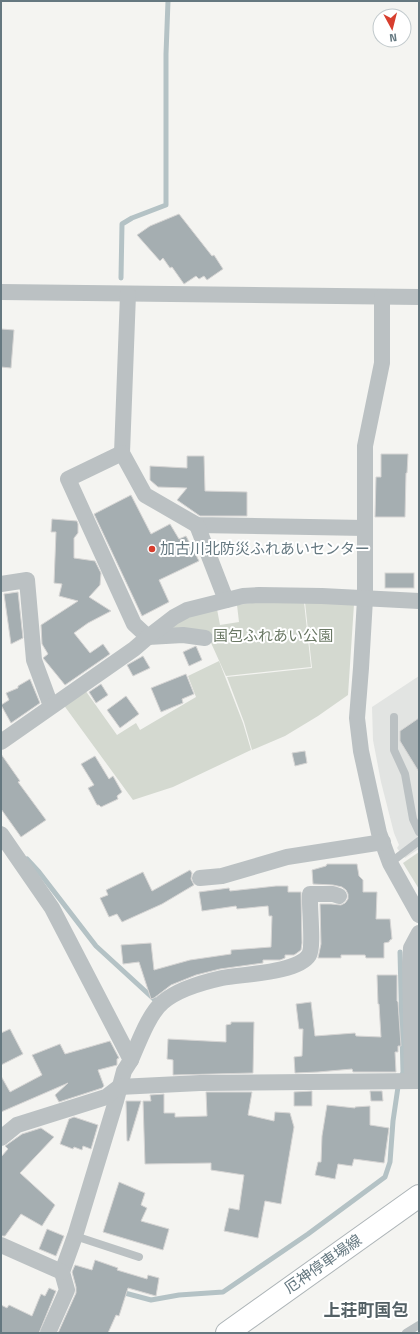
<svg xmlns="http://www.w3.org/2000/svg" width="420" height="1334" viewBox="0 0 420 1334" font-family="'Titillium Web','Noto Sans JP',sans-serif">
<style>
.built{fill:#e2e4e2}
.green{fill:#d4d9d0}
.lines{fill:none;stroke-linecap:round;stroke-linejoin:round}
.stream{stroke:#b4c2c5;stroke-width:5}
.building{fill:#a5aeb1;stroke:#d6d5d4}
.secondary-casing{stroke:#aeb5b8;stroke-width:24}
.lane{stroke:#bbc1c3;stroke-width:8}
.street{stroke:#bbc1c3;stroke-width:16}
.secondary{stroke:#fff;stroke-width:22}
.poi-dot{fill:#d73e2e;stroke:#fff;stroke-width:1.5}
.labels{text-anchor:middle;stroke-width:4;stroke-linejoin:round;paint-order:stroke}
.poi-label{font-size:15px;fill:#657880;stroke:#fff;text-anchor:start}
.park-label{font-size:15px;fill:#6a7864;stroke:#fff}
.street-label{font-size:15px;fill:#657880;stroke:#fff}
.quarter-label{font-size:17px;font-weight:bold;fill:#536065;stroke:#fff}
</style>
<rect width="100%" height="100%" fill="#f4f4f1"/>
<polygon class="built" points="419,676 419,849 405,858 397,848 399,845 394,833 381,782 373,740 372,707"/>
<g class="green">
<path d="M266,601l38,1 7,65 -85,9 -19,-42 -38,-6c12,-10 32,-15 48,-19l3,16 19,-3 -2,-17z"/>
<polygon points="305,602 354,604 348,695 318,716 285,736 252,750 244,722 227,677 312,668"/>
<polygon points="219,661 243,723 251,750 173,787 133,800 63,704 85,690 117,735 136,723 140,730 196,697 188,676"/>
<polygon points="419,852 419,889 403,863"/>
</g>
<g class="lines">
<g class="stream">
<polyline points="121,278 122,224 132,218 166,205 166,54 168,1"/>
<polyline points="27,859 39,872 96,946 156,1001"/>
<polyline points="121,1292 151,1300 179,1295 223,1292 308,1234 385,1177 390,1162 393,1121 398,1087 403,1072 400,952"/>
</g>
</g>
<g class="building">
<polygon points="179,214 212,256 214,255 223,269 207,280 204,276 199,279 196,276 184,284 172,267 170,268 163,258 160,261 137,235 150,226"/>
<polygon points="1,329 14,330 11,368 1,367"/>
<polygon points="381,454 408,454 407,473 406,473 405,517 375,517 376,477 381,477"/>
<polygon points="187,456 204,456 205,491 247,492 247,516 200,516 177,500 187,488 158,487 150,480 150,466 187,468"/>
<polygon points="131,495 151,534 170,524 179,539 186,536 199,561 159,580 169,602 142,616 94,514"/>
<polygon points="52,519 77,521 78,524 78,533 74,538 74,558 95,561 101,573 100,585 89,597 111,611 88,623 74,633 90,653 103,644 110,654 65,685 43,658 48,654 42,644 41,625 78,601 59,596 62,584 54,583 56,532 51,532"/>
<rect x="385" y="573" width="29" height="15"/>
<polygon points="18,592 23,638 11,644 4,594"/>
<polygon points="196,646 202,660 189,666 183,652"/>
<polygon points="143,656 150,668 133,676 127,665"/>
<polygon points="186,674 194,694 182,699 183,703 161,712 151,688"/>
<polygon points="30,679 40,703 11,723 1,705 9,700 6,693 18,688 18,686"/>
<polygon points="101,684 108,695 96,703 89,692"/>
<polygon points="126,696 139,714 120,728 107,710"/>
<polygon points="419,718 419,772 400,741 400,731"/>
<polygon points="305,751 307,763 295,766 292,753"/>
<polygon points="1,754 20,781 18,782 46,820 21,837 1,809"/>
<polygon points="95,756 109,779 113,776 122,792 117,796 118,799 101,807 99,805 97,805 88,788 94,785 81,764"/>
<polygon points="327,864 357,864 359,876 363,880 363,892 377,892 376,919 390,919 392,939 390,940 389,942 384,943 384,958 366,958 365,955 341,955 341,958 318,958 321,944 320,904 331,904 341,905 345,903 348,899 348,894 346,890 342,887 333,885 313,884 312,870 326,866"/>
<polygon points="190,870 192,873 191,879 194,885 162,904 122,922 117,914 109,917 100,898 108,895 106,890 143,872 152,891"/>
<polygon points="276,886 288,886 288,892 301,892 302,943 301,950 297,953 294,955 285,955 285,958 280,960 263,960 263,963 220,969 196,975 171,985 154,998 151,999 139,962 123,964 121,945 151,943 154,970 190,960 231,954 231,950 271,947 272,916 269,916 268,906 237,909 236,906 202,911 199,892 229,888 230,891"/>
<polygon points="377,975 397,975 397,1001 398,1002 401,1046 398,1046 398,1052 395,1052 396,1072 353,1072 352,1069 318,1072 295,1073 294,1057 302,1056 303,1029 299,1029 296,1004 311,1002 315,1036 355,1033 356,1036 381,1037 379,1004 378,1004"/>
<polygon points="231,1022 254,1022 253,1073 173,1075 173,1060 167,1059 168,1039 226,1042 226,1025 231,1024"/>
<polygon points="10,1029 23,1054 1,1065 1,1033"/>
<polygon points="110,1041 119,1058 117,1059 117,1065 98,1070 104,1086 102,1088 59,1102 55,1095 68,1083 1,1112 1,1076 10,1092 42,1075 32,1055 60,1044 65,1054"/>
<polygon points="312,1091 312,1106 294,1106 294,1092"/>
<polygon points="370,1091 382,1091 383,1101 371,1101"/>
<polygon points="206,1092 252,1092 248,1115 274,1121 275,1112 290,1113 294,1127 281,1204 265,1201 258,1238 224,1231 229,1208 239,1210 244,1175 211,1170 211,1163 145,1164 143,1101 151,1101 150,1095 164,1094 164,1113 175,1113 175,1117 207,1116"/>
<polygon points="126,1101 141,1101 129,1141 127,1141"/>
<polygon points="327,1105 355,1108 355,1107 370,1106 370,1125 389,1128 384,1163 354,1159 352,1166 338,1164 335,1179 315,1175 318,1162 321,1162 322,1136"/>
<polygon points="74,1117 98,1125 91,1149 83,1146 82,1150 74,1147 73,1149 60,1144 69,1119"/>
<polygon points="41,1128 54,1137 20,1173 55,1205 42,1226 21,1214 5,1236 1,1236 1,1157 8,1149 5,1146 22,1134"/>
<polygon points="119,1182 145,1193 141,1205 147,1208 141,1221 169,1229 163,1250 103,1232"/>
<polygon points="47,1229 64,1236 56,1256 39,1249"/>
<polygon points="95,1260 118,1268 117,1270 147,1279 148,1275 159,1278 156,1296 128,1288 119,1316 116,1315 108,1333 58,1333 76,1293 76,1287 72,1272 75,1265 92,1270"/>
<polygon points="49,1288 56,1291 39,1333 1,1333 1,1305 7,1308 9,1305 32,1316 41,1294 45,1296"/>
</g>
<g class="lines">
<g class="secondary-casing">
<polyline id="secondary" points="227,1333 419,1196"/>
</g>
<g class="lane">
<polyline points="394,717 394,750 405,774 413,819 419,832"/>
<polyline points="390,863 419,841"/>
<polyline points="75,1236 139,1257"/>
<polyline points="406,1333 419,1325"/>
</g>
<g class="street">
<polyline points="1,292 419,297"/>
<polyline points="128,294 122,453 145,495 197,525 365,528"/>
<polyline points="382,297 382,363 365,446 365,599 361,668 357,718 361,751 379,833 390,863 419,915"/>
<polyline points="122,453 68,479 134,624 148,637 183,635 205,638"/>
<polyline points="197,525 226,600"/>
<polyline points="1,584 27,580 34,660 51,706"/>
<polyline points="1,742 134,649 148,637 174,617 187,610 243,596 259,595 322,596 419,601"/>
<polyline points="1,834 52,908 131,1060 124,1071 116,1101 75,1236 62,1272 67,1290 48,1333"/>
<polyline points="200,878 222,876 287,857 383,842"/>
<path d="M131,1060c7,-16 18,-47 32,-58 14,-12 41,-20 59,-24 20,-4 76,-5 87,-23 5,-8 0,-49 1,-61h23l6,2"/>
<polyline points="412,1080 410,963 411,948 419,933"/>
<polyline points="1,1138 17,1125 106,1097 119,1087 200,1083 419,1081"/>
<polyline points="1,1245 62,1272"/>
</g>
<use href="#secondary" class="secondary"/>
</g>
<circle class="poi-dot" cx="152" cy="549" r="4"/>
<g class="labels">
<g class="poi-label">
<text x="160" y="554">加古川北防災ふれあいセンター</text>
</g>
<g class="park-label">
<text x="273" y="641">国包ふれあい公園</text>
</g>
<g class="street-label">
<text transform="translate(323 1264) rotate(-35)" y="5">厄神停車場線</text>
</g>
<g class="quarter-label">
<text x="366" y="1316">上荘町国包</text>
</g>
</g>
<rect width="420" height="1334" fill="none" stroke="#657880" stroke-width="4"/>
<g transform="translate(392 28) rotate(173)"><circle r="19" fill="#ffffff" stroke="#c1c9cc"/>
<path d="M0-3L7 15L0 10L-7 15Z" fill="#d73e2e"/>
<text y="-6" font-size="11" font-weight="bold" text-anchor="middle" fill="#657880">N</text>
</g>
</svg>
